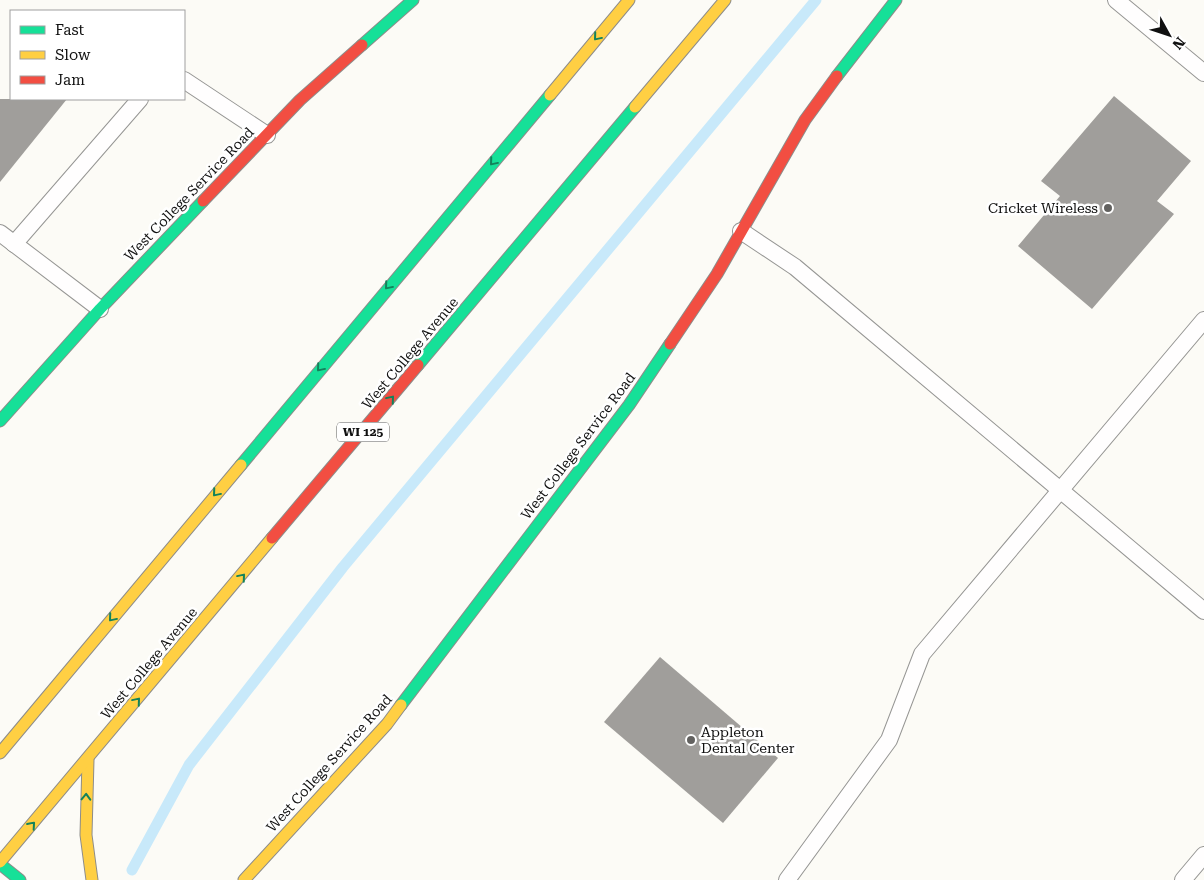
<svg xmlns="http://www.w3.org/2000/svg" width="1204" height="880" viewBox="0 0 1204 880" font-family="'Roboto Serif',serif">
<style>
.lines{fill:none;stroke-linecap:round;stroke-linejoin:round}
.stream{stroke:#c8e9fa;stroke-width:11}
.building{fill:#a09e9b}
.lane-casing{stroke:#969694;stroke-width:18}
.fast-casing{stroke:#8d8c8a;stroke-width:13}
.slow-casing{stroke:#8d8c8a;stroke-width:13}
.jam-casing{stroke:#8d8c8a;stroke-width:13}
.lane{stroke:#fffefe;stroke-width:16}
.fast{stroke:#16e098;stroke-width:11}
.slow{stroke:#ffcf43;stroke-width:11}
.jam{stroke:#f24e42;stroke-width:11}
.oneway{stroke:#13825b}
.poi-dot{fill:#636260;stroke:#fff;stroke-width:2}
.labels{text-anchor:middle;stroke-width:5;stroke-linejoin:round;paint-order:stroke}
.shield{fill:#fff;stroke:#585858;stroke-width:1}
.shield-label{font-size:12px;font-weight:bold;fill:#101010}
.street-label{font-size:14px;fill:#101010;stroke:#fff}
.poi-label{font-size:14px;fill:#101010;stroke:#fff;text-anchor:end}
</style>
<rect width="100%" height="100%" fill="#fcfbf6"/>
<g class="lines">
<polyline class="stream" points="132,870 189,765 343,567 816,0"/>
</g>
<g class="building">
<polygon points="1114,96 1191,161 1157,201 1174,214 1092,309 1018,246 1060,196 1041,181"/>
<polygon points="0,99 67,99 0,182"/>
<polygon points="660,657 778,758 723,823 604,722"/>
</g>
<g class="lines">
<g class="lane-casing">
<g id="lane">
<polyline points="1116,0 1204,73"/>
<polyline points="184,80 267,135"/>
<polyline points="741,231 795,267 1204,611"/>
<polyline points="0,233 100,309"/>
<polyline points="14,244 140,99"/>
<polyline points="787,880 889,740 922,654 1204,320"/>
<polyline points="1183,880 1204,855"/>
</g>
</g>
<g class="fast-casing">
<g id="fast">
<polyline points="362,45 413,0"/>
<polyline points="837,76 896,0"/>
<polyline points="418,365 635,107"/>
<polyline points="0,421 100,309 203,201"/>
<polyline points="241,465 550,95"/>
<polyline points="401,705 629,405 670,344"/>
<polyline points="0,864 20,880"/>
</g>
</g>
<g class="slow-casing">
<g id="slow">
<polyline points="550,95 629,0"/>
<polyline points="635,107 725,0"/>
<polyline points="0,753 241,465"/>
<polyline points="88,760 86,835 92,880"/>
<polyline points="0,862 272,538"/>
<polyline points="244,880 387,724 401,705"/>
</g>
</g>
<g class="jam-casing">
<g id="jam">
<polyline points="203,201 300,100 362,45"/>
<polyline points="670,344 717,274 805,120 837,76"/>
<polyline points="272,538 418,365"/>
</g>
</g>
<use href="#lane" class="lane"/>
<use href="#fast" class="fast"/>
<use href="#slow" class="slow"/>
<use href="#jam" class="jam"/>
</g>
<defs><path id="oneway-chevron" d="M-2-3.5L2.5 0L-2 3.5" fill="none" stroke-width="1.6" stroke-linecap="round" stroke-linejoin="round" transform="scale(1.25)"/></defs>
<g class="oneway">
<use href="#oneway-chevron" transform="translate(597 37) rotate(130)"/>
<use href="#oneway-chevron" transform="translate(493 162) rotate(130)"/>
<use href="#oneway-chevron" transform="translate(388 286) rotate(130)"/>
<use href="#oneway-chevron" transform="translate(320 368) rotate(130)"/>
<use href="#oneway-chevron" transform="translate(391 399) rotate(-50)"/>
<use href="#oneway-chevron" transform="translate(216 493) rotate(130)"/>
<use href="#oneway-chevron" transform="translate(242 577) rotate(-50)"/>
<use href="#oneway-chevron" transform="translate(112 618) rotate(130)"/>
<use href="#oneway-chevron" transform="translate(137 701) rotate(-50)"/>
<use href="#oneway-chevron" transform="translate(86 797) rotate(-88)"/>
<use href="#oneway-chevron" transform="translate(32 825) rotate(-49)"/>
</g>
<g class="poi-dot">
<circle cx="1108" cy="208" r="5"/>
<circle cx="691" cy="740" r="5"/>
</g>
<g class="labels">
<rect class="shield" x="337" y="422.5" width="52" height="19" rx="4"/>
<g class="shield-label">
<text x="363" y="436">WI 125</text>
</g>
<g class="street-label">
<text transform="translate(189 194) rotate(-46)" y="5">West College Service Road</text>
<text transform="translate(410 353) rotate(-50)" y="5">West College Avenue</text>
<text transform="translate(578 446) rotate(-53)" y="5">West College Service Road</text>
<text transform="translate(149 663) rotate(-50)" y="5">West College Avenue</text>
<text transform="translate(329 763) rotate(-48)" y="5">West College Service Road</text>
</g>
<g class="poi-label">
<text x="1098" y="213">Cricket Wireless</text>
<text x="701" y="737" text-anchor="start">Appleton<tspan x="701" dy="16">Dental Center</tspan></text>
</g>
</g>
<rect x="10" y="10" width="175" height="90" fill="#ffffff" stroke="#9f9f9f"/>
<rect x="20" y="26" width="25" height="8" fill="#16e098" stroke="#9f9f9f"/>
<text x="55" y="35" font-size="15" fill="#101010">Fast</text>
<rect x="20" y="51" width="25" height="8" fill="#ffcf43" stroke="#9f9f9f"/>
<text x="55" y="60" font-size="15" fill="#101010">Slow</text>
<rect x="20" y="76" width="25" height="8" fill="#f24e42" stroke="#9f9f9f"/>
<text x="55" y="85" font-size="15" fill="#101010">Jam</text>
<g transform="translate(1169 35) rotate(130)" stroke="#ffffff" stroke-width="4" paint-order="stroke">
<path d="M0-4L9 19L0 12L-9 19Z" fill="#101010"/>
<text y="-8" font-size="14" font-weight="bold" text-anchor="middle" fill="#101010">N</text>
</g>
</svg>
